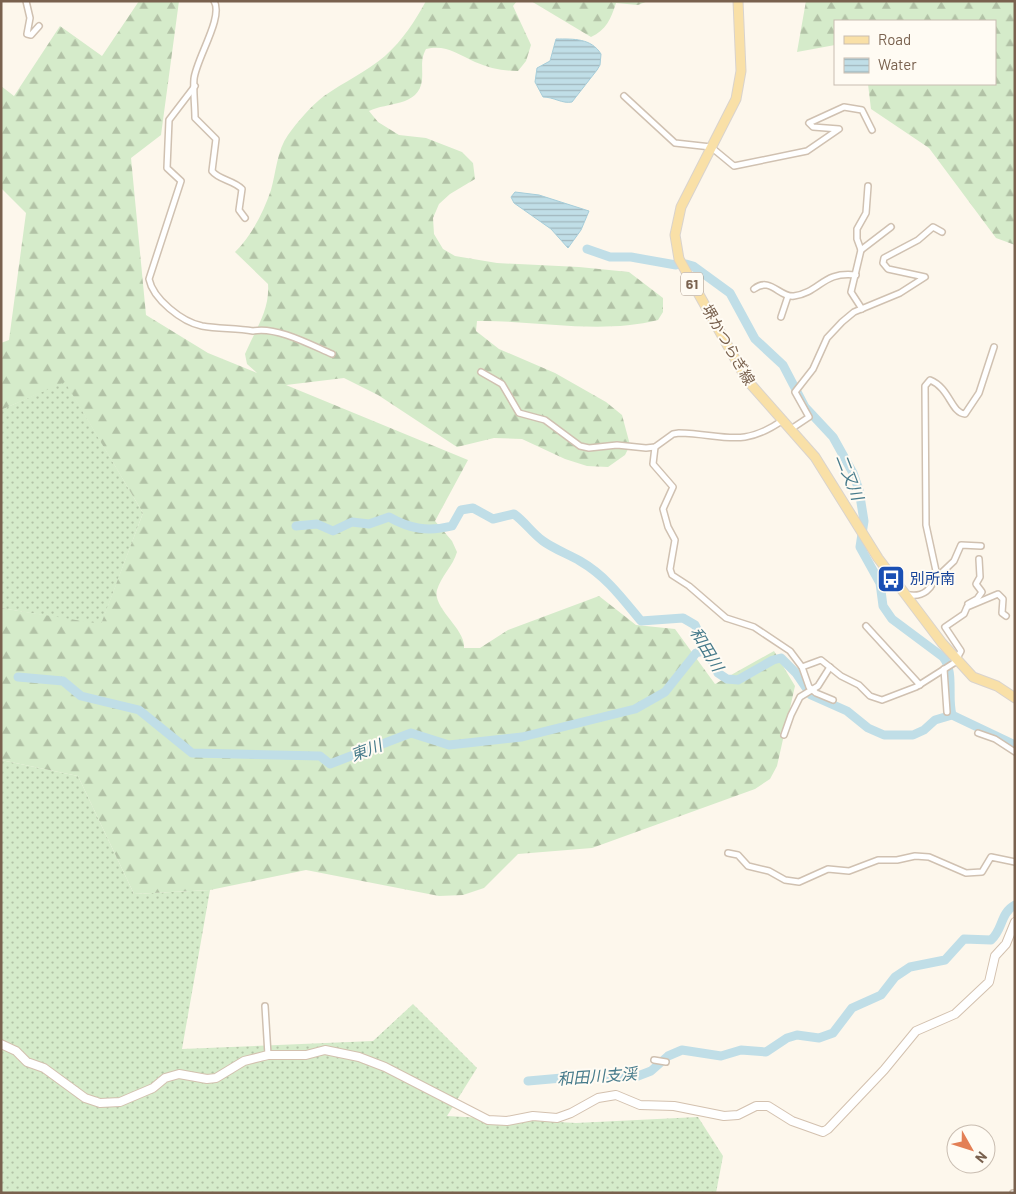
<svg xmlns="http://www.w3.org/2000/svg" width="1016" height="1194" viewBox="0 0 1016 1194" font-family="Barlow,'Noto Sans JP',sans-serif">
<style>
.grass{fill:url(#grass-dots)}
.forest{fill:url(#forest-firs)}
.water{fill:url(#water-rules);stroke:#a6cdd9}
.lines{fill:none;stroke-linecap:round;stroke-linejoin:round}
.river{stroke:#c0dee7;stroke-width:9}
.street-casing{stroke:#d0c1b1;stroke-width:8}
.secondary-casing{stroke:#d3c1af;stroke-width:10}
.primary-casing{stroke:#d9d3cd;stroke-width:11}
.street{stroke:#fff;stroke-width:5}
.secondary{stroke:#fff;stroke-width:8}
.primary{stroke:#f9e0a7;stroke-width:9}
.labels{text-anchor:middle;stroke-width:4;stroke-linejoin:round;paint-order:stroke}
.shield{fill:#fffbf3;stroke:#a18f80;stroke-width:1}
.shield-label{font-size:14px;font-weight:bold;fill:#79614e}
.street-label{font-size:15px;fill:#79614e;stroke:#fffbf3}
.transit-label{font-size:15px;fill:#164399;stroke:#fffbf3;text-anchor:start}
.water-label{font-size:16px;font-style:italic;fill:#477b8b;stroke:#fffbf3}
</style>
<defs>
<pattern id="grass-dots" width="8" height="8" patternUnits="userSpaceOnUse" patternTransform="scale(1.25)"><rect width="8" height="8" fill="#d5ebca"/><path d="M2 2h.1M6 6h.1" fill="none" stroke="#b2c2a6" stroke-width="1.8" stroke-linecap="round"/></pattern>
<pattern id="forest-firs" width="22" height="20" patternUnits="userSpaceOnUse" patternTransform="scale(1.25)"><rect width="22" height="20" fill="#d5ebca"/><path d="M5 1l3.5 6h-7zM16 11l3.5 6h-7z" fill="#b2c2a6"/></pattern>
<pattern id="water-rules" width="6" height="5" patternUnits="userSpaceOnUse" patternTransform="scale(1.25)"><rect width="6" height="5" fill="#c0dee7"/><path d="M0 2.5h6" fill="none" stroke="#a1b7bd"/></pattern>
</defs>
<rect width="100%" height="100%" fill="#fdf7ec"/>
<g class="grass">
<polygon points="65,381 143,513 101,625 1,608 1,410"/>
<polygon points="1,760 78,776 134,894 210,890 182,1049 373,1041 413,1004 477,1068 447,1116 576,1123 698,1117 723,1156 716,1193 1,1193"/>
</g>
<g class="forest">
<path d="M139,1h40l-18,134 -30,23 15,157 62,38 49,20 -10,-9 -2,-10c10,-24 25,-43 23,-70l-33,-32c17,-17 28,-39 36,-62 5,-17 6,-40 17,-55 10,-14 22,-28 36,-39 20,-14 42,-24 61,-40 18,-16 30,-35 41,-55h91l-4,5 18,39 -5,16 -8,10c-16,0 -29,-3 -43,-9 -17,-8 -30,-18 -49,-13 -6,11 -3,19 -4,31 -3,27 -35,22 -53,31l9,11 21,13 27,3 36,14 11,11 2,16 -25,15 -11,10 -6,14 1,16 9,15 12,7 42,7 82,4 50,5 34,26v14l-5,8c-59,15 -122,0 -181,1l-1,10 23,18 56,24 51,29 16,13 8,30 -5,10 -17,12 -21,-1 -22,-7 -43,-20 -28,-1 -37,9 -79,-52 -34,-17 -58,7 182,75 -33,61 17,20 5,11c-4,14 -16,24 -20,38 -5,18 29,39 27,58h16l28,-18 91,-34 37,29 39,4 40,55 59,-33 21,35 -18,80 -7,13 -15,10 -163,59 -74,6 -34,34 -21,7 -24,1 -133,-26 -96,20 -76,4 -56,-118 -77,-16v-152l100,16 42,-111 -78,-131 -64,28v-67l8,-3 17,-127 -25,-25v-102l13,10 46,-70 42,30z"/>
<path d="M531,1h117l-10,4 -22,-2c-5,16 -10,27 -25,34z"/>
<polygon points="806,1 1015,1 1015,245 996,238 929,148 871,109 868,84 995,84 995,21 835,21 835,45 797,52"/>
</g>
<g class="water">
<path d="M556,39c18,0 35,-1 45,15l-1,11 -3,5 -25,32c-10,2 -18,-5 -29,-5l-8,-15 2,-14 13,-7z"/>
<polygon points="515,192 539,195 589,211 581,230 568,248 551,229 514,203 511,197"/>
</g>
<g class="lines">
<g class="river">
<polyline points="587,249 610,257 631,257 676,265"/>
<path d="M686,264l7,2 37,27 25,46 28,26 22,42 28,30 20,36 6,17 5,31 -4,26 20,36 3,23 9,13 51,38c12,15 4,40 9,58"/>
<path d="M296,526l21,-2 16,7 19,-9 17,2 20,-7c21,12 39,15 63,9l9,-16 12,-2 20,11 21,-5c11,8 18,19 29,27 11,8 25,13 37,20 26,15 42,37 61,60l42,-3 12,7 23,48 9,6 11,1 35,-20 8,-2 15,15 15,22 36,16 21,17 16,7h29l11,-5 11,-10 17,-5 63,30"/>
<polyline points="18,677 63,681 81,696 139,710 192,753 320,756 330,764 411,733 449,745 522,737 635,709 665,692 696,653 708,650"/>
<path d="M528,1081l68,-6 42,1 13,-5 17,-15 14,-6 39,6 20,-6 25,2 21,-14 10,-3 22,3 14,-5 19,-25 29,-13 14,-18 15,-10 35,-7 19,-21 27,1c12,-10 9,-27 24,-35"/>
</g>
<g class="street-casing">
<g id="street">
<polyline points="26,1 30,18 27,34 31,35 39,26"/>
<path d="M214,1c10,16 -18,58 -20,78 -1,12 1,26 1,39l21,21 -4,32c7,9 21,9 30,18l-3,21 6,8"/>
<path d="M195,86l-26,34 -2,48 14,13 -32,98c4,20 33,43 53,47 17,3 34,2 51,5 23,-5 58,14 79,23"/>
<polyline points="624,96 675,143 711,147 734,166 807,151 839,129 813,127 809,123 844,107 862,110 872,130"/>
<polyline points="861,250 891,227"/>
<path d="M754,289c16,-13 26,9 40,7 27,-4 28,-25 62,-21"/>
<polyline points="862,309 851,292 861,250 857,239 857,229 866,213 868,186"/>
<polyline points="781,317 788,296"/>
<path d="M481,372l21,12 17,29 26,7 35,26 9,2 28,-3 29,3 9,-1 18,-13 6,-1c45,1 63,16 104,-13"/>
<polyline points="791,429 809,417 795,392 813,369 827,338 842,322 854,312 900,293 925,277 888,269 883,263 884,258 918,240 933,227 942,232"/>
<polyline points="655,447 653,464 673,487 663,509 668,527 675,540 670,569 672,575 689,586 726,618 754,627 790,651 802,667 809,687 816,693 833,700"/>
<polyline points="935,579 954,561 961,545 981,546"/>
<path d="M905,594c18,5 29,-5 31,-23l-10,-46 -1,-139 5,-6c20,8 21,33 35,34l14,-21 15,-46"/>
<polyline points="968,604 977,599 982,592 976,584 980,577 979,559"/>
<polyline points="866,626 920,685"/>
<polyline points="956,660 961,651 945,627 964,614 967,607 998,594 1003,599 1002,613 1006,616"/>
<polyline points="802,667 821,660 841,676 859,685 870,696 882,700 916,687 957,661"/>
<polyline points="944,669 947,712"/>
<polyline points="978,733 995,739 1015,752"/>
<polyline points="784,735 791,715 800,697 818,686 830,667"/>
<polyline points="728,853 738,855 748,866 769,871 785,880 799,882 828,869 849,871 878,860 897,860 915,856 929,857 966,873 982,872 991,857 1015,862"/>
<polyline points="265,1006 268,1055"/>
<polyline points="654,1060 666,1062"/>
<polyline points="1013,1193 1015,1193"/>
</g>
</g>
<g class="secondary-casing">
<polyline id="secondary" points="1,1044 16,1051 27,1062 44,1068 85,1098 100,1103 120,1102 153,1088 165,1078 179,1074 207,1079 216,1078 244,1061 268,1055 306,1055 325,1050 359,1057 385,1067 488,1120 507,1121 533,1116 557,1118 571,1113 598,1098 616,1095 640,1105 674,1106 724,1116 738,1115 756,1106 768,1106 792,1121 823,1132 828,1129 884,1070 916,1031 955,1014 989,982 995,956 1006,944 1015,922"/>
</g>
<g class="primary-casing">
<polyline id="primary" points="738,1 741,71 736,99 681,207 675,235 679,259 747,380 815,457 878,558 942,643 973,677 997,686 1015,698"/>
</g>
<use href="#street" class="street"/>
<use href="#secondary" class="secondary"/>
<use href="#primary" class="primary"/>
</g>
<defs>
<g id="bus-square" transform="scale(1.4375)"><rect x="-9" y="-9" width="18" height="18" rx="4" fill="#1a4fb4" stroke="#fffbf3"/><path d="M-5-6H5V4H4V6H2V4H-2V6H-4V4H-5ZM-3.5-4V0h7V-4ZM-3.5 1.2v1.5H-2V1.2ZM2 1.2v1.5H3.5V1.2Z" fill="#fff"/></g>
</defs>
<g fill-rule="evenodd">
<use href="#bus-square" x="891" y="579"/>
</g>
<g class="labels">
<rect class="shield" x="681" y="272.5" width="22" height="23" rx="4"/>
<g class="shield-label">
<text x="692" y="289">61</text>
</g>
<g class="street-label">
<text transform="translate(728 345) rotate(60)" y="5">堺かつらぎ線</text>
</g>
<g class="transit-label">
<text x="910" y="584">別所南</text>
</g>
<g class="water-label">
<text transform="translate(850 477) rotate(69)" y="6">二又川</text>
<text transform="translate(707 649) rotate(59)" y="6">和田川</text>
<text transform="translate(366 750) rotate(-21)" y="6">東川</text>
<text transform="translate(597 1076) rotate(-4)" y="6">和田川支渓</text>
</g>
</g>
<rect width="1016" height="1194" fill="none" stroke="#79614e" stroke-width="5"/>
<rect x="834" y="20" width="162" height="65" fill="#fffbf3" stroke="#c9bdb1"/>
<rect x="844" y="36" width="25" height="8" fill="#f9e0a7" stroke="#c9bdb1"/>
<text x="878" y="45" font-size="15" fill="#79614e">Road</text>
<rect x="844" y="58" width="25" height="15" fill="url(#water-rules)" stroke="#c9bdb1"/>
<text x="878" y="70" font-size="15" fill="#79614e">Water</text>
<g transform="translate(971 1149) rotate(129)"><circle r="24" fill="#fffbf3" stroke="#c9bdb1"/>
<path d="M0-4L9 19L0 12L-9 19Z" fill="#e37f55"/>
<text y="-8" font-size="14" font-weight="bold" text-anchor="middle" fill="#79614e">N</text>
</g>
</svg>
